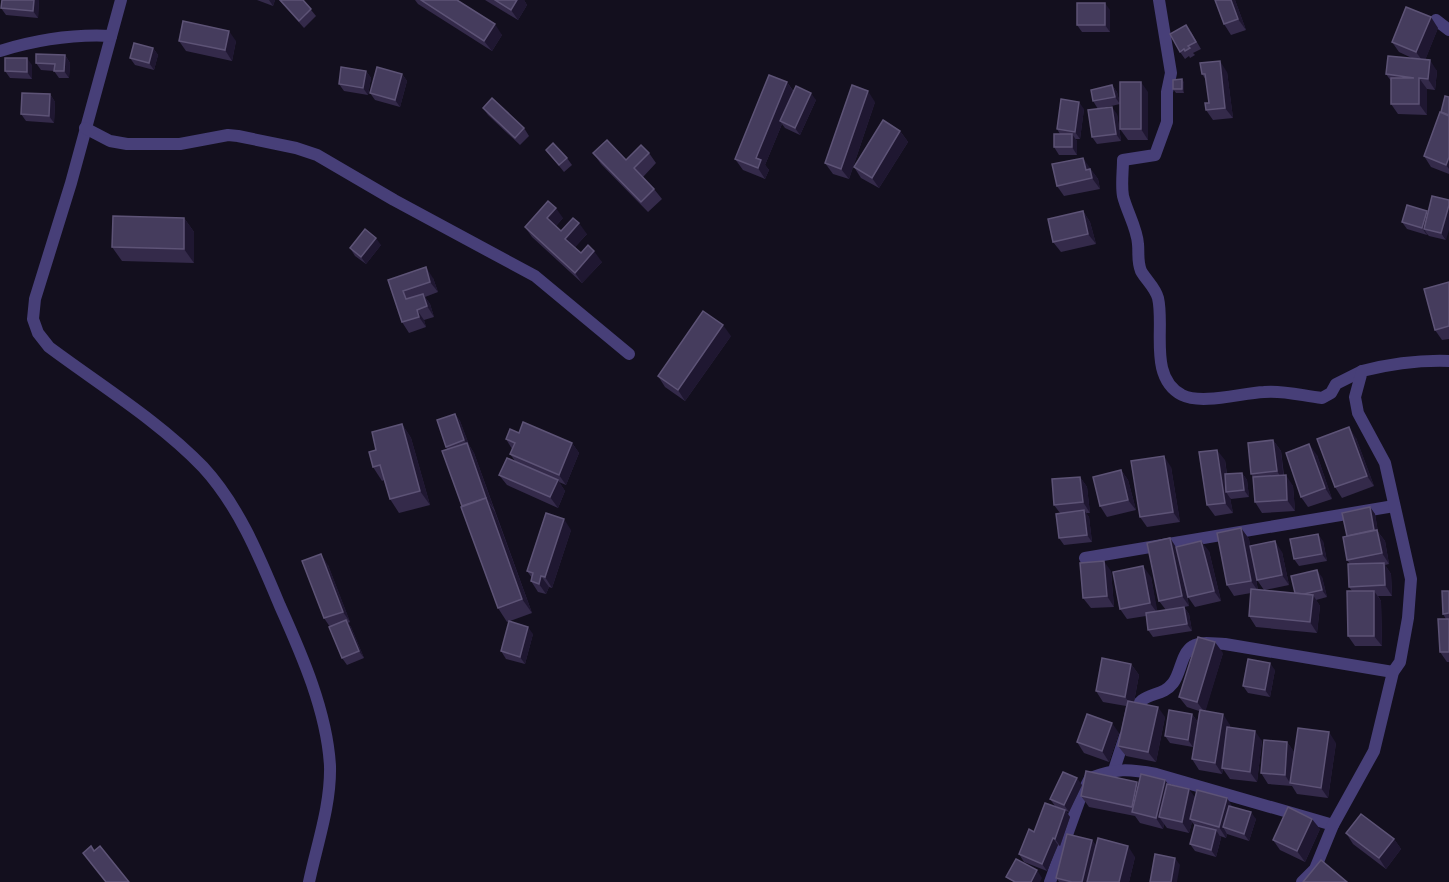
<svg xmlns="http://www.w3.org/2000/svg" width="1449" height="882" viewBox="0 0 1449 882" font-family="'Source Sans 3',sans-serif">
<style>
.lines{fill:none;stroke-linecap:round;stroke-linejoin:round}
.minor{stroke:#473f78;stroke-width:12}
.wall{fill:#342a4a;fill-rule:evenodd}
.shaded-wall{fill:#1f1731}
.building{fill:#453c5d;stroke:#5d5376;stroke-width:1.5}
</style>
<rect width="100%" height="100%" fill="#130f1e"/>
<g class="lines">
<g class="minor">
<path d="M121,0l-50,183 -36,116 -2,20 5,14 11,14c51,38 111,75 154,120 36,39 57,91 77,139 22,49 47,106 50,160 1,39 -13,78 -21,116"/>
<path d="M1159,0l12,73 -4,19v30l-12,33 -32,5c0,11 -2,25 0,36 4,16 14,32 15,48 1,9 -1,17 3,27 5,9 14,16 17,27 7,30 -10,79 24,97 20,10 59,-2 82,-3 20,-2 39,4 58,6l9,-5 5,-9 26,-13"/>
<polyline points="1436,20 1449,30"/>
<path d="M0,51c36,-11 73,-17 111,-15"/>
<polyline points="85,128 110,141 127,144 180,144 228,135 238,136 296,148 317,155 394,200 535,276 629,354"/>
<polyline points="1085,558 1394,506"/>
<path d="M1132,717c9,-29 28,-17 41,-34 8,-10 8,-30 20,-37 8,-5 22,-2 32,-2l168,28"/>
<polyline points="1114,770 1125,736"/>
<path d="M1050,882l31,-86 9,-18c26,-10 39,-9 66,-4l177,51"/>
<path d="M1302,882l13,-13 18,-44 41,-74 19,-79 7,-10 8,-44 3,-39 -26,-116 -27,-50 -3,-16 7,-26c28,-7 58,-11 87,-10"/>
</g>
</g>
<g class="wall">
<polygon points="2,0 39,0 38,18 6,15 1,8"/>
<polygon points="257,0 275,0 273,6"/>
<polygon points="279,0 303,0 316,16 304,28"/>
<polygon points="415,0 457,0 502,35 492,51 418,4"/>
<polygon points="485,0 524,0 527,5 518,20"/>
<polygon points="1235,0 1246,30 1231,35 1224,24"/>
<polygon points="1110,10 1110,32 1082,32 1077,25"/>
<polygon points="1438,28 1425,60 1437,71 1435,90 1427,89 1427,115 1398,114 1391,104 1391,81 1386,74 1414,59 1399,52 1392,42"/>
<polygon points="1191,32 1201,49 1193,53 1195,55 1190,58 1189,56 1185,59 1180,52"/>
<polygon points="179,41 236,41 232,61 186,51"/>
<polygon points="153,48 158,55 154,70 135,65 130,58"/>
<polygon points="65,55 70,63 69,78 59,78 54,71 41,70 36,63"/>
<polygon points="32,65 32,79 10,78 5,71"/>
<polygon points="366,71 371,78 368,95 344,91 339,84"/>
<polygon points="1227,72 1233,118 1213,120 1206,110 1209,103 1206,80 1202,74"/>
<polygon points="402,74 407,81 400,107 375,100 370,93"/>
<polygon points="1182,79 1184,83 1184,93 1176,93 1173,89"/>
<polygon points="787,82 794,92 816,100 800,135 785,128 782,124 765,165 769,170 765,179 743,170 735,159"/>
<polygon points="1112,85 1117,92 1120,104 1098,109 1093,101"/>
<polygon points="1148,92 1148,140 1128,140 1120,129"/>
<polygon points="50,94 55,102 54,123 26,121 21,114"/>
<polygon points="1449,97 1449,174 1431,167 1424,156"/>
<polygon points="875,102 849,179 833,174 825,163"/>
<polygon points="483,108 524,128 529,136 520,145 488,115"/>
<polygon points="1084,109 1080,139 1075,139 1077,141 1077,155 1059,155 1054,147 1060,134 1057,129"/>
<polygon points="1117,114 1121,141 1097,144 1092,137"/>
<polygon points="900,131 908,142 879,188 861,178 854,167"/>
<polygon points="546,150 567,158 572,165 564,172"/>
<polygon points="593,153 626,160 649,153 656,163 643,177 654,189 662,199 648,212 601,164"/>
<polygon points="1091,170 1098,179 1100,189 1064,196 1057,186"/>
<polygon points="1083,211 1090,222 1096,244 1061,252 1053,242"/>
<polygon points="1427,211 1428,213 1446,240 1429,236 1427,234 1427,235 1407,229 1402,222"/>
<polygon points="184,218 194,232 194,263 122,261 112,247"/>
<polygon points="563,218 556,226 561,231 587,234 575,247 581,253 602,262 582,283 532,237 525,227"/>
<polygon points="381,245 366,264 355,256 350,248"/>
<polygon points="433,278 438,292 425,297 430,304 434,317 424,320 426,327 409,333 402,322 388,280"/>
<polygon points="1449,282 1449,339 1442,340 1435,330"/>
<polygon points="731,336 685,401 665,387 658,376"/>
<polygon points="455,414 460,421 469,445 474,453 532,613 507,622 498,608 462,506 447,449 446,447"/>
<polygon points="402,424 411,438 430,505 399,513 390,499 384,480 382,481 373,467 376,450"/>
<polygon points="519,433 572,443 579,453 566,485 559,482 565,491 558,508 507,485 499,475 515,461 510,454 512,449 506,439"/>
<polygon points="1356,438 1374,486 1342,498 1335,487"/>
<polygon points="1273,440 1281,451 1284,475 1293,486 1295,511 1262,513 1255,502 1253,477 1251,474"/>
<polygon points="1317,455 1332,499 1308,507 1301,497"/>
<polygon points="1225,460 1227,474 1242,473 1247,480 1249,497 1231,499 1230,498 1233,513 1215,516 1207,505"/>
<polygon points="1171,467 1180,522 1147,527 1140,517"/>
<polygon points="1121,470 1128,480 1136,510 1107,517 1100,506"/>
<polygon points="1080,477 1087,487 1090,513 1086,513 1089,517 1092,542 1064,545 1059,538 1060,513 1054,505"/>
<polygon points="1370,507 1375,514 1378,532 1385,541 1389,564 1385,565 1391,574 1392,596 1378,596 1381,601 1382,646 1355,646 1348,636 1352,591 1349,587 1350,564 1347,560 1347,536"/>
<path d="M1241,528l8,11 1,7 32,6 7,33 -24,5 30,3 27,-16 5,20 -11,3 4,6 -3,27 -61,-6 -7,-11 2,-23 -17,3 -7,-11zM1251,552l6,28 7,10h-6z"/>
<polygon points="571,530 552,588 549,587 546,594 538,592 531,581 532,578 527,571"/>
<polygon points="1170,538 1176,547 1209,551 1221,601 1195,607 1188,597 1184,580 1189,606 1184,607 1189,614 1192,631 1153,637 1148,630 1146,616 1127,619 1120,609 1151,577 1157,612 1166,610 1159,601"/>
<polygon points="1323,541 1327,561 1299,566 1294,559"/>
<polygon points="328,565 350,622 348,623 351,627 364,658 347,665 342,658 330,627 324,618"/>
<polygon points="1111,571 1114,607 1091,608 1083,598"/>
<polygon points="1449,591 1449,662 1447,662 1440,652 1446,619 1443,614"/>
<polygon points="533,634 525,664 506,659 501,651"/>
<polygon points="1223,653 1205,711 1230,725 1230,728 1262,741 1257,782 1230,779 1223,769 1222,774 1199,770 1192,759 1199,711 1187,707 1179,697"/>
<polygon points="1131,664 1139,675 1134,702 1165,717 1156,762 1126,756 1118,746 1126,706 1103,702 1096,691"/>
<polygon points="1275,670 1270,697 1248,693 1243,686"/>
<polygon points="1192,714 1197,721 1193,747 1170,743 1165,736"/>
<polygon points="1119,733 1109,762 1084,753 1077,742"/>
<polygon points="1287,742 1294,752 1336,743 1328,798 1297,794 1292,786 1268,784 1261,773"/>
<polygon points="1165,780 1168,784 1195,798 1227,798 1232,807 1256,819 1249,841 1227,834 1226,838 1220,836 1221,838 1216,857 1195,851 1190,844 1195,826 1192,822 1189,833 1167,828 1164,824 1163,829 1140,823 1135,816 1089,807 1081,796"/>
<polygon points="1082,785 1069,812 1066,811 1070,817 1060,846 1058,845 1047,871 1024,862 1019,854 1034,832 1060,808 1055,806 1050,799"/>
<polygon points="1320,829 1305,862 1280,850 1273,840"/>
<polygon points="1346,833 1394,839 1401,849 1386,869 1353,844"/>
<polygon points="1092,840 1096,846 1135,857 1129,882 1059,882 1056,878"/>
</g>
<g class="shaded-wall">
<polygon points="34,0 39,0 38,18 33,11"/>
<polygon points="269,0 275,0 273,6"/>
<polygon points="517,0 524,0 527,5 518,20 511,10"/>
<polygon points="1231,0 1235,0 1246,30 1238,19"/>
<polygon points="1105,3 1110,10 1110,32 1105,25"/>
<polygon points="1431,17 1438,28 1424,63 1416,52"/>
<polygon points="495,24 502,35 492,51 484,41"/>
<polygon points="229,31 236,41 232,61 225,50"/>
<polygon points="153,48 158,55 154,70 149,63"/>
<polygon points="65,55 70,63 69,78 64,71"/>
<polygon points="27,58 32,65 32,79 27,72"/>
<polygon points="1430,60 1437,71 1435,90 1428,79"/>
<polygon points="1220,61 1227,72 1233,118 1225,108"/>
<polygon points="366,71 371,78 368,95 363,88"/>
<polygon points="402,74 407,81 400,107 395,100"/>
<polygon points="1419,78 1427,89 1427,115 1419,104"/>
<polygon points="1182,79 1184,83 1184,93 1182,89"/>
<polygon points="787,82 794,93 780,121 782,124 765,165 769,170 765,179 758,168 756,158"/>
<polygon points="1141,82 1148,92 1148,140 1141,129"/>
<polygon points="1112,85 1117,92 1120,104 1115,97"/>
<polygon points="868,91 875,102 849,179 841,169"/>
<polygon points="811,93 816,100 800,135 795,128"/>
<polygon points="50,94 55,102 54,123 49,116"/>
<polygon points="1079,102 1084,109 1080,139 1075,132"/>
<polygon points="1112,107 1117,114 1121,141 1116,134"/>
<polygon points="900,131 908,142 879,188 872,178"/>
<polygon points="1072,134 1077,141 1077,155 1072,147"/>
<polygon points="1449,157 1449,169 1446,165"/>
<polygon points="1083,158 1098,179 1100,189 1086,170"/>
<polygon points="1449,205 1449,230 1446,240 1441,233"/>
<polygon points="556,208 563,218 554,228 547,218"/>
<polygon points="1083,211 1090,222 1096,244 1088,234"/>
<polygon points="1427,211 1432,218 1424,229 1427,234 1427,235 1422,228"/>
<polygon points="184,218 194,232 194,263 184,249"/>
<polygon points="579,223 587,234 573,249 565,239"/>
<polygon points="376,238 381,245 366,264 361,257"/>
<polygon points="594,251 602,262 582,283 575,273"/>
<polygon points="426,267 433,278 438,292 430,282"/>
<polygon points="423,294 430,304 434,317 427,306"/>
<polygon points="417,310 424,320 426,327 419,317"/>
<polygon points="723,325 731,336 685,401 678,390"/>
<polygon points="455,414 460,421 469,445 474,453 494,509 486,498 468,445 464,440"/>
<polygon points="402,424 411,438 430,505 420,491"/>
<polygon points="1349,427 1356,438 1374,486 1367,476"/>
<polygon points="1273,440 1281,451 1284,482 1277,471"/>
<polygon points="572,443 579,453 566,485 559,475"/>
<polygon points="1309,444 1317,455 1332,499 1325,488"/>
<polygon points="1217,450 1225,460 1229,492 1226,492 1230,498 1233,513 1225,503"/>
<polygon points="1164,456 1171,467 1180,522 1173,512"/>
<polygon points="1121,470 1128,480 1136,510 1128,500"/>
<polygon points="1242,473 1247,480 1249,497 1244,490"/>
<polygon points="1286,475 1293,486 1295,511 1287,500"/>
<polygon points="1080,477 1087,487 1090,513 1083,502"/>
<polygon points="558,480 565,491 558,508 550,497"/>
<polygon points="486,498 495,512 532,613 522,599"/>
<polygon points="1370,507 1375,514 1378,532 1385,541 1389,564 1382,553 1374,530"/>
<polygon points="1084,510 1089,517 1092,542 1087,535"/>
<polygon points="564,519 571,530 552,588 545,577"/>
<polygon points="1241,528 1249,539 1258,591 1251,581"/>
<polygon points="1318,534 1323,541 1327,561 1322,554"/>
<polygon points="1170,538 1177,549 1189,606 1182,596"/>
<polygon points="1201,541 1209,551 1221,601 1214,591"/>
<polygon points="1275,541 1282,552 1289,585 1282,575"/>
<polygon points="321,554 328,565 350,622 343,612"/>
<polygon points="1104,561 1111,571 1114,607 1107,596"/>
<polygon points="1384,563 1391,574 1392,596 1385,585"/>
<polygon points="1143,566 1151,577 1158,614 1150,603"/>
<polygon points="1317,570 1322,577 1327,597 1322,590"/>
<polygon points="541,576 549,587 546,594 539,584"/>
<polygon points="1374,591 1381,601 1382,646 1374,636"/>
<polygon points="1313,595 1320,606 1317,633 1310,622"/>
<polygon points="1184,607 1189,614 1192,631 1187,624"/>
<polygon points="346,620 351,627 364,658 359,651"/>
<polygon points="528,627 533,634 525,664 520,657"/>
<polygon points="1215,642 1223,653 1205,713 1197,702"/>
<polygon points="1270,663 1275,670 1270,697 1265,690"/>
<polygon points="1131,664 1139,675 1133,707 1125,697"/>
<polygon points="1158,707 1165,717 1156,762 1148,752"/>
<polygon points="1192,714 1197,721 1193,747 1188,740"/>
<polygon points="1223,714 1230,725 1222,774 1215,763"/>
<polygon points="1112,723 1119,733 1109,762 1102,751"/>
<polygon points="1255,731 1262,741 1257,782 1250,772"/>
<polygon points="1329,732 1336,743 1328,798 1321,788"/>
<polygon points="1287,742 1295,753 1290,783 1285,775"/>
<polygon points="1077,778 1082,785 1069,812 1064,805"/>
<polygon points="1165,780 1172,790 1159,817 1164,824 1163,829 1156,818"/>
<polygon points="1137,782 1145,792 1137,813 1132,807"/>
<polygon points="1189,789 1197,800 1190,819 1192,822 1189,833 1182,822"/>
<polygon points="1227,798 1234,809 1223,827 1227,834 1226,838 1219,827"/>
<polygon points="1065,810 1070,817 1060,846 1055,839"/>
<polygon points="1251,812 1256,819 1249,841 1244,834"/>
<polygon points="1312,819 1320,829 1305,862 1297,851"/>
<polygon points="1216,830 1221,838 1216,857 1211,850"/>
<polygon points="1053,838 1058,845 1047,871 1042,864"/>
<polygon points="1394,839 1401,849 1386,869 1379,858"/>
<polygon points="1092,840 1100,851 1092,882 1082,882"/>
<polygon points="1128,846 1135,857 1129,882 1119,882"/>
<polygon points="1175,858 1180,865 1177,882 1171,882"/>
<polygon points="1037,870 1042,878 1040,882 1031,882"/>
</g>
<g class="building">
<polygon points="2,0 34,0 33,11 1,8"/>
<polygon points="280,0 303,0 311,9 299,21"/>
<polygon points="421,0 457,0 495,24 484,41"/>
<polygon points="495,0 517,0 511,10"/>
<polygon points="1215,0 1231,0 1238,19 1224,24"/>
<rect x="1077" y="3" width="28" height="22"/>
<polygon points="1406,7 1431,17 1416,52 1392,42"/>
<polygon points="183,21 229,31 225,50 179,41"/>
<polygon points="1186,25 1196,42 1188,46 1190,48 1185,51 1184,49 1180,52 1170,34"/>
<polygon points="134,43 153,48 149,63 130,58"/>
<polygon points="36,54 65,55 64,71 54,71 55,64 36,63"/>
<polygon points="1388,56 1430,60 1428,79 1419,78 1419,104 1391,104 1391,78 1414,78 1386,74"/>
<polygon points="5,58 27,58 27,72 5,71"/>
<polygon points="1220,61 1225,108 1206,110 1205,103 1209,103 1205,74 1202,74 1200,63"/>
<polygon points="341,67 366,71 363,88 339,84"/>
<polygon points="377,67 402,74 395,100 370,93"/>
<polygon points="769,75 787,82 756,158 761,160 758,168 735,159"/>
<polygon points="1182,79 1182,89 1173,89 1173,80"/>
<rect x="1120" y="82" width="21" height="47"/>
<polygon points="852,85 868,91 841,169 825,163"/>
<polygon points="1112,85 1115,97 1093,101 1091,90"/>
<polygon points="796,86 811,93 795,128 780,121"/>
<polygon points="22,93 50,94 49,116 21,114"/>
<polygon points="1445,96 1449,97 1449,115 1441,112"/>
<polygon points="492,98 524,128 515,138 483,108"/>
<polygon points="1061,99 1079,102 1075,132 1057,129"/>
<polygon points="1112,107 1116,134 1092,137 1088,110"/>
<polygon points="1440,112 1449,116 1449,157 1446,165 1424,156"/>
<polygon points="883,120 900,131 872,178 854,167"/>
<rect x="1054" y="134" width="18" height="13"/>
<polygon points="607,140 626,160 641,145 649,153 634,168 654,189 641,202 593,153"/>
<polygon points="553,143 567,158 559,165 546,150"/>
<polygon points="1083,158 1086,170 1090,169 1092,178 1057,186 1052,164"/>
<polygon points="1432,196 1449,200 1449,205 1441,233 1424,229"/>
<polygon points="548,201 556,208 547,218 561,231 573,218 579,223 565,239 581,253 588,245 594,251 575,273 525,227"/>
<polygon points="1407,205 1427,211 1422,228 1402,222"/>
<polygon points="1083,211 1088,234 1053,242 1048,219"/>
<polygon points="113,216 184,218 184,249 112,247"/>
<polygon points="365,229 376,238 361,257 350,248"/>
<polygon points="426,267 430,282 403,291 406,299 423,294 427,306 417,310 419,317 402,322 388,280"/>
<polygon points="1449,282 1449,326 1435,330 1424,289"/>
<polygon points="703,311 723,325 678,390 658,376"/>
<polygon points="455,414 464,440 446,447 437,420"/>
<polygon points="523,422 572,443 559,475 510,454 515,443 506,439 510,429 519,433"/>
<polygon points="402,424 420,491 390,499 380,465 373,467 369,452 376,450 372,432"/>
<polygon points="1349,427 1367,476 1335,487 1317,439"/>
<polygon points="1273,440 1277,471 1251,474 1248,443"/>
<polygon points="467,443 486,498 462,506 442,451"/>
<polygon points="1309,444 1325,488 1301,497 1286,453"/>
<polygon points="1217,450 1225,503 1207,505 1199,452"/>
<polygon points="1164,456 1173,512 1140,517 1131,461"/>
<polygon points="507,458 558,480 550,497 499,475"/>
<polygon points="1121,470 1128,500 1100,506 1093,477"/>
<polygon points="1242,473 1244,490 1226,492 1225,474"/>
<polygon points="1286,475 1287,500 1255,502 1253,477"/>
<polygon points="1080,477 1083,502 1054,505 1052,479"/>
<polygon points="486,498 522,599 498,608 461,507"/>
<polygon points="1370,507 1374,530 1347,536 1342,513"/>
<polygon points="1084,510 1087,535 1059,538 1056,514"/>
<polygon points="546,513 564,519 545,577 541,576 539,584 531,581 533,573 527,571"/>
<polygon points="1241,528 1251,581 1227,585 1217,533"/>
<polygon points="1377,530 1382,553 1347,560 1343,537"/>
<polygon points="1318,534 1322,554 1294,559 1290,539"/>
<polygon points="1170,538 1182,596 1159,601 1147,543"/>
<polygon points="1201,541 1214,591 1188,597 1176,547"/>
<polygon points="1275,541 1282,575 1257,580 1250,546"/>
<polygon points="321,554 343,612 324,618 302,561"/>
<polygon points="1104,561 1107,596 1083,598 1080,563"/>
<polygon points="1384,563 1385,585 1349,587 1348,564"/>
<polygon points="1143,566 1150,603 1120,609 1113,572"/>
<polygon points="1317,570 1322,590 1304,594 1295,593 1291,576"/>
<polygon points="1251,589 1313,595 1310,622 1249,616"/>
<polygon points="1347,591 1374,591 1374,636 1348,636"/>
<polygon points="1442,591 1449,591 1449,613 1443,614"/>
<polygon points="1184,607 1187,624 1148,630 1146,613"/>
<polygon points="1438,619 1449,619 1449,652 1440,652"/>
<polygon points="346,620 359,651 342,658 329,627"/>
<polygon points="509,621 528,627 520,657 501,651"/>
<polygon points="1198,637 1215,642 1197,702 1179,697"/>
<polygon points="1102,658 1131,664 1125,697 1096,691"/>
<polygon points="1248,659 1270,663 1265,690 1243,686"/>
<polygon points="1128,701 1158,707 1148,752 1118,746"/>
<polygon points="1169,710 1192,714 1188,740 1165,736"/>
<polygon points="1200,710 1223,714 1215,763 1192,759"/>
<polygon points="1087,714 1112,723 1102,751 1077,742"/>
<polygon points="1227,727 1255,731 1250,772 1222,768"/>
<polygon points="1298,728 1329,732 1321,788 1290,783"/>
<polygon points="1264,740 1287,742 1285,775 1261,773"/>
<polygon points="1086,771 1137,782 1132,807 1081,796"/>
<polygon points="1063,772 1077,778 1064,805 1050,799"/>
<polygon points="1141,774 1165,780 1156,818 1132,812"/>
<polygon points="1167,784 1189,789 1182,822 1159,817"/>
<polygon points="1197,790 1227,798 1219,827 1190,819"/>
<polygon points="1045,803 1065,810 1055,839 1053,838 1042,864 1019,854 1029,829 1034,832"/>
<polygon points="1229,806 1251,812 1244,834 1223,827"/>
<polygon points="1288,807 1312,819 1297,851 1273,840"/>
<polygon points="1361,814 1394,839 1379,858 1346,833"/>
<polygon points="1195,825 1216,830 1211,850 1190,844"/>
<polygon points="1067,834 1092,840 1082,882 1072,882 1056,878"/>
<polygon points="1098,838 1128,846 1119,882 1087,882"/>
<polygon points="91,846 94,851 100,846 129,882 106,882 83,853"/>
<polygon points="1155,854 1175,858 1171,882 1150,882"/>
<polygon points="1016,859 1037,870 1031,882 1015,882 1006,877"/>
<polygon points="1321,860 1347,882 1303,882"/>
</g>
</svg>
